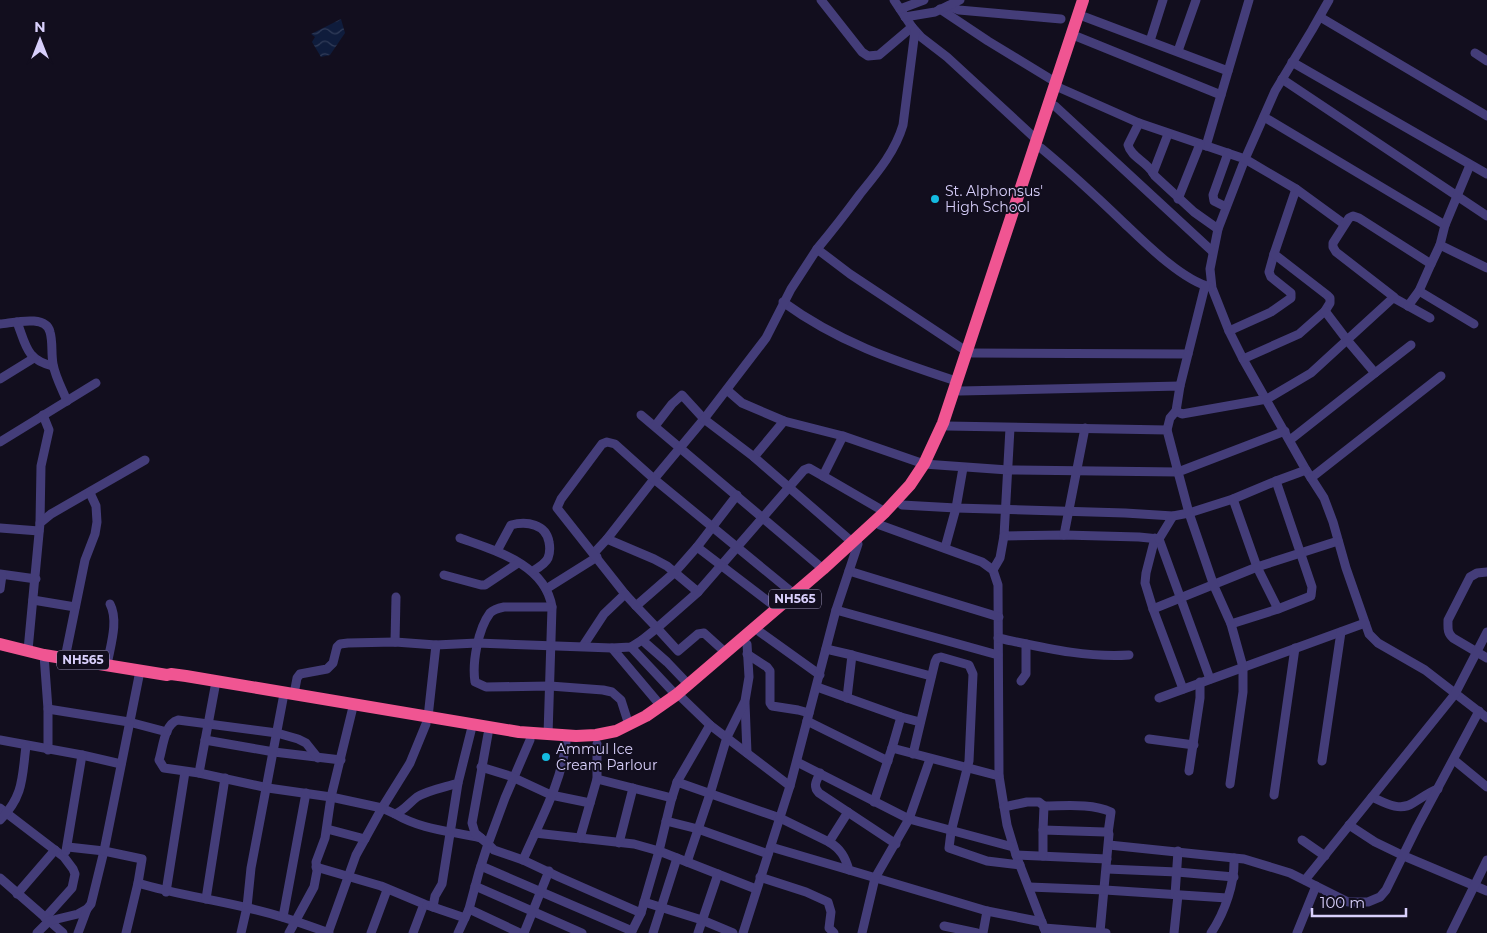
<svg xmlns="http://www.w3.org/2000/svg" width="1487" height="933" viewBox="0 0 1487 933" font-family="Montserrat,sans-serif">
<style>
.water{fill:url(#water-waves)}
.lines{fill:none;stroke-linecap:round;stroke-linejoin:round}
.minor{stroke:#443d79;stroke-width:9}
.highway{stroke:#f05592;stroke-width:12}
.poi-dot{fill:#14bbe1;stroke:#120e1e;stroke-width:2}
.labels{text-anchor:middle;stroke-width:4;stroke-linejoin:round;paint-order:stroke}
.shield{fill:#120e1e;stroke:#9d95b9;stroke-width:1}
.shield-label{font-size:12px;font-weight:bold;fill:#d8cffb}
.poi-label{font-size:14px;fill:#d8cffb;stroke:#120e1e;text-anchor:start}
</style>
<defs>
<pattern id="water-waves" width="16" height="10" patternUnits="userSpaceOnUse" patternTransform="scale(1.25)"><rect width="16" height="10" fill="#0f1c3c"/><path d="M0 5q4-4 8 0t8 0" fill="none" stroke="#313c59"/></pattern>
</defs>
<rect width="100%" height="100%" fill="#120e1e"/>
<polygon class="water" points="341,19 345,33 330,55 321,57 312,42 315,37 311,34"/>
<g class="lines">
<g class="minor">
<polyline points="821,0 862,52 868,56 879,55 912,27"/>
<polyline points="894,0 912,27 921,37 947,57 1037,140"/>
<polyline points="948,6 959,10 1061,19"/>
<polyline points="900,9 924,0"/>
<polyline points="940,9 988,41 1057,83"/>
<polyline points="905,17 935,12 960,0"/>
<polyline points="1085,17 1228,71"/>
<polyline points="1320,17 1487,116"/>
<polyline points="1078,37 1221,95"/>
<polyline points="1150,41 1163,0"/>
<polyline points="1178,51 1196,0"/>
<polyline points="1475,53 1487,61"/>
<polyline points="1292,62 1487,174"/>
<polyline points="1282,79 1487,216"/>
<polyline points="1060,88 1139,123 1245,159 1218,229 1210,269 1212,288 1229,331 1243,359 1306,470 1324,498 1333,522 1346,568 1369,634 1378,643 1425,670 1487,718"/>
<polyline points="1055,106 1212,251"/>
<polyline points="1264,117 1445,225 1440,245 1487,268"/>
<path d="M1139,123l-11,22c3,12 19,17 25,28"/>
<polyline points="1168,134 1153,173 1155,176 1194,212 1218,229"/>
<polyline points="1206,146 1249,0"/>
<path d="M1041,148c29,24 56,49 83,75 21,20 58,57 86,64"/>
<polyline points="1296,189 1245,159 1275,91 1312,30 1329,0"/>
<polyline points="1178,199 1200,144"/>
<polyline points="1226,207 1214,201 1213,195 1228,153"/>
<polyline points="1445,225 1470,165"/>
<path d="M817,249c15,-18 29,-36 43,-55 17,-21 35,-42 43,-69l12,-94"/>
<polyline points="1419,291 1474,324"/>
<polyline points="1394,298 1430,318"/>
<path d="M783,302c55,40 109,58 173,79"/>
<polyline points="1408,306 1419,291 1431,264"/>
<path d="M17,322c9,23 9,38 36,44"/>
<path d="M0,324c13,-1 46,-10 50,8 3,10 1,21 3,32 2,12 9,25 14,37"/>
<polyline points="1229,331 1271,312 1291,298 1291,293 1271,277 1269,272 1274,254"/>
<polyline points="972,353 1188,354 1205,286"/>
<polyline points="1243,359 1299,334 1325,311 1330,303 1330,298 1327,295 1274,254 1296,189 1344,224"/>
<polyline points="1375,373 1411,345"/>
<polyline points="0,379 34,358"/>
<polyline points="1180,386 1188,354"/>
<polyline points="727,390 742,403 784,421"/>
<polyline points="960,391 1180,386 1176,411 1182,414 1267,399 1311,373 1347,340 1325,311"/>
<polyline points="641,415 823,569"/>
<polyline points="655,426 672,404 682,395 704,419 654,479 607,539 654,559 667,566 698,592 804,470 809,468 823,476"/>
<polyline points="1010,428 1004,536 1064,535 1139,537 1159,539 1210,679"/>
<polyline points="1167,430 1170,418 1176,411"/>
<polyline points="843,436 823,476 885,512"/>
<polyline points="1290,440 1375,373 1347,340 1394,297 1336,252 1333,247 1333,243 1349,218 1353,216 1359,218 1431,264 1440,245"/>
<polyline points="0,442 96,383"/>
<polyline points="754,457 784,421 843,436 924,464 1008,470 1178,472 1167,430 947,426"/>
<polyline points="963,468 956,508 1125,513 1173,516 1189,513 1233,499 1276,481"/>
<polyline points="1311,478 1441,376"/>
<polyline points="1233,499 1257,567 1278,609"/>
<polyline points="902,505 956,508 945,548"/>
<polyline points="40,523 41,466 49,430 43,415"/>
<polyline points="880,525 982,562 993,570 998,585 999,776 1007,825 1016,855 1046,933"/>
<polyline points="0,528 39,531"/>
<polyline points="1064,535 1085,428"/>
<path d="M460,538c36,13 85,26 92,69l-4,128"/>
<polyline points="1155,538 1146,573 1145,583 1153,609 1183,689"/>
<polyline points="1159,539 1173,516"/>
<polyline points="852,542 754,457 704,419 766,338 791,289 817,249 850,274 966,351"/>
<polyline points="697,547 777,608"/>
<path d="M497,551l14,-26c16,-4 35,-1 38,17 1,5 1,11 -1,16 -2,5 -10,10 -15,13"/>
<polyline points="594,553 607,539"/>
<polyline points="993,570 1000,558 1004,536"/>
<polyline points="849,571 999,617"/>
<path d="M1487,572l-10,1 -7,4 -22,43c0,8 -1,13 5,18l34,20"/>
<polyline points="0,574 36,579"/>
<polyline points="444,575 481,585 485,585 518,563"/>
<polyline points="0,589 2,575"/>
<polyline points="546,589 597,557"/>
<polyline points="698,592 657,628 636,606 675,572 697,547 737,495"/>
<polyline points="625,594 557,508 561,499 602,444 607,442 615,444 654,479 794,594"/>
<polyline points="33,600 75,607"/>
<path d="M552,607h-48c-5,1 -10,2 -14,6 -12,16 -18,50 -15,69l11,5 64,-1 53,4 9,2 9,8 8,25"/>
<polyline points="1153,609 1257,567 1338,541"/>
<polyline points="836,610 998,655"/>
<polyline points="1231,624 1278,609 1311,596 1312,587 1276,481 1306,470"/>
<polyline points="760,632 820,675"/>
<path d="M998,638c43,9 87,20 131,17"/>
<polyline points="642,640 657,628 678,651 698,634 704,633 725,652"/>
<polyline points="395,642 396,597"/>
<polyline points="583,646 604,614 625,594 636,606"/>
<polyline points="631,647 676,695"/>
<polyline points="612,648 661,706"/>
<polyline points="826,649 852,655 847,698"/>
<polyline points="28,650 40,523 51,514 145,460"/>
<polyline points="747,654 767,667 770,671 770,703 772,706 798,710 809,713"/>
<polyline points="44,655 48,709 48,750"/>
<polyline points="852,655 931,676"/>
<polyline points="65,658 85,560 95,534 97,522 96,506 90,493"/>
<path d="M107,665c3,-18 12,-44 3,-61"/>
<polyline points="1021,681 1026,674 1026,644"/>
<polyline points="817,687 901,717 920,722"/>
<polyline points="294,694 297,678 300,674 327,669 333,663 337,647 340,644 348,643 395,642 436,645 477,643 612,648 631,647 642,640 667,662 688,684"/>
<polyline points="682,698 710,725 790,786"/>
<polyline points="1159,698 1365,623"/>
<polyline points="745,703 747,753"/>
<polyline points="48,709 129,722 167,732"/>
<polyline points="428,717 436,645"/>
<polyline points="807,721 888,761"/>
<path d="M426,724l-16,39 -28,45 13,6c9,-3 14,-11 22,-17 11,-7 29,-10 41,-14l13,-52"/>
<polyline points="710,725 677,782 780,818 829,842 848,812"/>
<polyline points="1149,739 1194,745"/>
<polyline points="0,740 82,755 121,764"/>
<polyline points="205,740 274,752 341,760"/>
<polyline points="530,740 505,798 488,844 494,850 523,860 559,877 641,913"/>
<polyline points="892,748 999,776"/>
<polyline points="913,754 935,662 937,658 941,657 969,665 973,674 969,761 951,832 949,848 987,861 1020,865"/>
<path d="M318,758l-12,-15 -8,-4 -21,-6 -99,-13c-14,4 -15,28 -19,40l5,8 35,5 69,15 63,9 51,11 -26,47 -28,78"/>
<polyline points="1454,760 1487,787"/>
<polyline points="1322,761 1341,632"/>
<polyline points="797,762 909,819 1013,847"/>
<polyline points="481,767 510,776 551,795 590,803"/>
<polyline points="1189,771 1200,698 1200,682"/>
<polyline points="199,773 215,687"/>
<path d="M820,773c-3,7 -8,13 -1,20l77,51"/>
<polyline points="597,779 672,798"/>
<polyline points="1230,784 1243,692 1243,667 1231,624 1214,586 1189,513 1178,472 1285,431"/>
<polyline points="1274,795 1295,648"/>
<path d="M1372,797c13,6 28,15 41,6 9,-5 16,-11 25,-14"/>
<polyline points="874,802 892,748 901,717"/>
<path d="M1044,806c21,0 47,-3 67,6l-3,21"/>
<polyline points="1004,807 1027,802 1039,802 1044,806 1043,830"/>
<polyline points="0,808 64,857 73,869 75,874 72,888 45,918"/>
<path d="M395,814c27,16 56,17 86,24"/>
<path d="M0,820c24,-24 22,-43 26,-74"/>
<polyline points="666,821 698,829 768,854"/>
<polyline points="1349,825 1375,842 1404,856 1487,891"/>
<polyline points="327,829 365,839"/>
<polyline points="535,833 634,844 659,851 671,801 677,782"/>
<polyline points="580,838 597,779 597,744"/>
<polyline points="1302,840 1325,856"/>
<path d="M829,842c12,7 16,15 20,28l138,41 55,11"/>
<polyline points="619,843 633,788"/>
<polyline points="1109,845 1244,859 1290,873 1348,902 1368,902 1380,897 1386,890 1417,827 1479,711"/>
<polyline points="771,847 849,870"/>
<polyline points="66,851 82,755"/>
<polyline points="1016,855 1107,859"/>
<polyline points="1043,856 1043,830 1105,832 1109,834 1100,932"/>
<path d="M523,860c16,-37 39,-78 43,-118"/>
<polyline points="687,862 710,794 727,737 745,701 749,677 747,644"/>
<polyline points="481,866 632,931"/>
<polyline points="316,867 381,886 424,904 413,933"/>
<polyline points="1107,869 1177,872 1234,877"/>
<polyline points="760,877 806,892 828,902 831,912 829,928 834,933"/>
<polyline points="0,878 63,933"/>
<polyline points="1305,880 1455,694 1487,632"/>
<path d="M138,883c36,11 73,16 110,25 28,6 54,15 81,25"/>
<polyline points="475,886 582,933"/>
<polyline points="1029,887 1105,890 1227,898"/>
<polyline points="166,892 185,772"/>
<polyline points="17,894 55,850"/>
<polyline points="1175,895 1178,851"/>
<polyline points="206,899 225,778"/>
<polyline points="644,902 702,920 733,933"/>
<polyline points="427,905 465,918"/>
<polyline points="433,907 435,896 442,884 458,783"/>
<polyline points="469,909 520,933"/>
<polyline points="283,917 306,793"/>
<polyline points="944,926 977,933"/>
<polyline points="1044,928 1106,933"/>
<polyline points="37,933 49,921 78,914 87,909 91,904 104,851 68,847"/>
<polyline points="78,933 87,909"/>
<polyline points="126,933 138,883 142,859 104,851 140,671"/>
<polyline points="241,933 247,907 251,868 283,699"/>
<polyline points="289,933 314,887 317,871 316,862 325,838 331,797 352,711"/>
<polyline points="371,933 387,890"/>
<polyline points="458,933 469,909 479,872 488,844 475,833 472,823 488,734"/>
<polyline points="524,933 549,871"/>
<polyline points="631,933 641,913 659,851 756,889"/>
<polyline points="653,933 677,858"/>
<polyline points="698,933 718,874"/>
<polyline points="743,933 790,786 836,610 858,544"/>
<polyline points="862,933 875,878 909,819 930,759"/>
<polyline points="983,933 987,911"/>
<polyline points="1174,933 1178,895"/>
<path d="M1211,933c14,-21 24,-50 23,-75"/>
<polyline points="1297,933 1316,886"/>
<polyline points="1451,933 1487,860"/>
</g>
<polyline class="highway" points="0,644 44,655 167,675 171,674 186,676 519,732 576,736 596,735 616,731 646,716 676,695 823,569 885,512 910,485 924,464 943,423 1083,0"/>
</g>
<g class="poi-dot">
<circle cx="935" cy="199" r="5"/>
<circle cx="546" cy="757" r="5"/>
</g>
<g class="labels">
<g class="shield">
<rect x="769" y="589.5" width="52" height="19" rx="4"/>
<rect x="57" y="650.5" width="52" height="19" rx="4"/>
</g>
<g class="shield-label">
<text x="795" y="603">NH565</text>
<text x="83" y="664">NH565</text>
</g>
<g class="poi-label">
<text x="945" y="196">St. Alphonsus'<tspan x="945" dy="16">High School</tspan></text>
<text x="556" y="754">Ammul Ice<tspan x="556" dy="16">Cream Parlour</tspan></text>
</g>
</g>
<g transform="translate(40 40)" stroke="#120e1e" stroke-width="4" paint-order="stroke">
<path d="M0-4L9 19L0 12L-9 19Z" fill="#d8cffb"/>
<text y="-8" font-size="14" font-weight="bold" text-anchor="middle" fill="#d8cffb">N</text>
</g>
<path d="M1312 908v8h94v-8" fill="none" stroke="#d8cffb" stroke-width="2.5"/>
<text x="1320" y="908" font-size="15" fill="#d8cffb" stroke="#120e1e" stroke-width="4" paint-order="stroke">100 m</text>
</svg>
